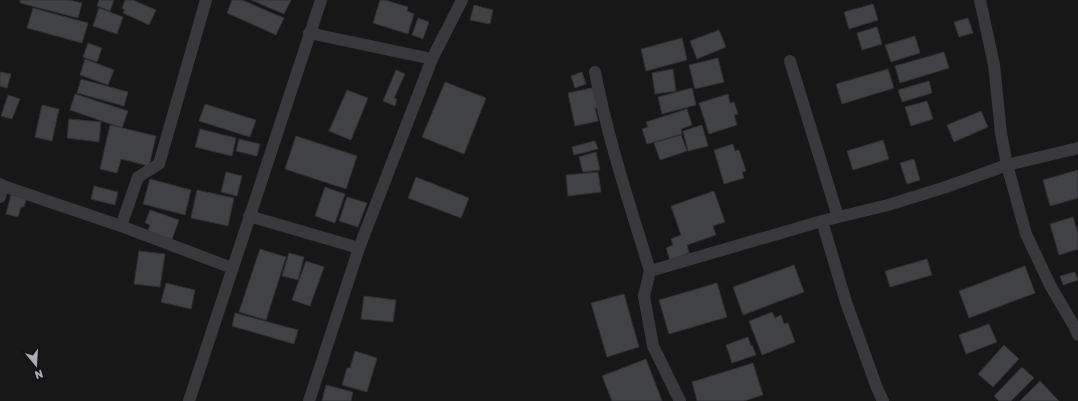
<svg xmlns="http://www.w3.org/2000/svg" width="1078" height="401" viewBox="0 0 1078 401" font-family="Rubik,sans-serif">
<style>
.building{fill:#414245;stroke:#313134}
.lines{fill:none;stroke-linecap:round;stroke-linejoin:round}
.street{stroke:#38383d;stroke-width:12}
</style>
<rect width="100%" height="100%" fill="#171718"/>
<g class="building">
<polygon points="20,0 69,0 82,3 78,18 20,3"/>
<polygon points="99,0 114,0 110,11 97,6"/>
<polygon points="125,0 133,0 156,10 149,25 123,13 125,10 122,8"/>
<polygon points="232,0 242,0 284,18 276,35 227,13"/>
<polygon points="251,0 291,0 284,14"/>
<polygon points="380,0 385,0 408,7 407,11 414,14 408,34 373,23"/>
<polygon points="873,4 878,20 849,29 844,12"/>
<polygon points="474,5 493,10 490,24 470,20"/>
<polygon points="33,8 88,23 82,43 27,28"/>
<polygon points="99,8 123,17 117,34 93,26"/>
<polygon points="418,18 429,22 423,39 412,35"/>
<polygon points="968,18 973,33 959,37 954,22"/>
<polygon points="877,27 882,44 862,50 857,33"/>
<polygon points="719,30 726,47 697,59 690,41"/>
<polygon points="915,36 920,53 891,62 885,45"/>
<polygon points="682,38 687,60 646,71 641,49"/>
<polygon points="88,43 102,48 97,62 83,57"/>
<polygon points="944,52 949,68 900,83 895,66"/>
<polygon points="718,58 724,82 695,89 689,65"/>
<polygon points="85,59 114,70 108,85 80,75"/>
<polygon points="673,69 676,91 655,94 652,73"/>
<polygon points="888,69 894,88 842,104 836,84"/>
<polygon points="396,70 405,74 394,98 397,99 395,106 383,101"/>
<polygon points="0,72 11,74 7,88 0,86"/>
<polygon points="582,72 586,84 575,88 571,76"/>
<polygon points="81,79 128,92 124,106 77,93"/>
<polygon points="929,81 932,93 902,102 898,90"/>
<polygon points="445,82 486,98 464,154 422,137"/>
<polygon points="596,87 600,107 595,108 598,121 575,126 568,93"/>
<polygon points="692,88 696,105 662,114 658,97"/>
<polygon points="347,90 368,98 351,140 329,131"/>
<polygon points="75,94 128,111 122,128 70,110"/>
<polygon points="728,94 730,103 734,102 738,114 734,115 737,125 709,134 699,103"/>
<polygon points="8,95 20,99 12,119 1,116"/>
<polygon points="927,101 933,119 911,126 905,107"/>
<polygon points="205,104 256,120 250,137 199,121"/>
<polygon points="42,105 59,109 52,141 35,137"/>
<polygon points="687,109 692,125 681,129 682,134 647,144 642,129 648,127 646,122"/>
<polygon points="981,111 988,127 954,142 947,125"/>
<polygon points="69,119 101,122 99,142 67,138"/>
<polygon points="110,125 156,136 149,166 121,159 117,173 100,169"/>
<polygon points="702,125 708,146 688,151 683,131"/>
<polygon points="200,129 236,138 232,156 195,147"/>
<polygon points="681,135 687,151 660,160 654,143"/>
<polygon points="296,136 357,156 346,189 285,169"/>
<polygon points="239,139 260,144 257,156 236,151"/>
<polygon points="883,140 889,159 853,170 847,151"/>
<polygon points="595,141 598,149 574,155 572,147"/>
<polygon points="733,144 735,151 739,150 746,171 742,172 744,178 724,184 714,150"/>
<polygon points="596,152 600,170 583,172 579,157"/>
<polygon points="914,159 920,180 907,184 900,163"/>
<polygon points="1078,170 1078,198 1050,206 1043,180"/>
<polygon points="226,172 242,176 237,196 221,192"/>
<polygon points="598,172 601,192 568,196 566,175"/>
<polygon points="416,177 469,198 461,218 408,198"/>
<polygon points="150,179 191,190 185,215 143,204"/>
<polygon points="94,186 118,192 115,205 91,199"/>
<polygon points="325,187 345,194 335,223 315,216"/>
<polygon points="197,190 234,198 228,226 191,218"/>
<polygon points="12,191 27,195 24,207 21,207 18,217 6,214"/>
<polygon points="714,191 725,222 713,226 716,235 687,245 689,253 670,260 666,248 673,245 671,239 681,235 671,206"/>
<polygon points="347,197 367,203 358,227 339,221"/>
<polygon points="150,210 179,220 171,242 147,233 150,225 145,223"/>
<polygon points="1073,217 1078,233 1078,249 1059,255 1050,224"/>
<polygon points="260,249 286,257 266,320 239,312"/>
<polygon points="139,251 165,254 160,287 134,284"/>
<polygon points="289,253 304,257 298,280 282,276"/>
<polygon points="927,259 932,275 890,287 885,271"/>
<polygon points="306,261 324,267 310,306 292,300"/>
<polygon points="794,265 804,292 743,315 733,287"/>
<polygon points="1025,266 1035,293 969,318 959,291"/>
<polygon points="1075,272 1078,280 1063,285 1060,276"/>
<polygon points="166,283 195,290 191,309 161,302"/>
<polygon points="717,283 727,317 669,334 659,300"/>
<polygon points="624,294 639,347 607,357 591,303"/>
<polygon points="364,296 396,300 393,322 361,319"/>
<polygon points="772,312 775,318 781,315 784,324 788,323 795,342 762,355 749,321"/>
<polygon points="235,313 298,330 294,344 232,326"/>
<polygon points="989,324 997,342 966,354 959,335"/>
<polygon points="748,337 751,346 752,345 756,355 732,363 726,345"/>
<polygon points="1004,345 1019,359 993,387 978,374"/>
<polygon points="355,351 377,358 367,392 342,385 347,368 350,368"/>
<polygon points="646,359 662,401 612,401 602,376"/>
<polygon points="753,363 763,395 744,401 697,401 692,382"/>
<polygon points="1022,367 1034,378 1011,401 999,401 994,396"/>
<polygon points="1040,381 1059,401 1020,401"/>
<polygon points="326,385 353,392 351,401 322,401"/>
</g>
<g class="lines">
<g class="street">
<polyline points="980,0 994,65 1001,133 1007,165 1026,234 1050,285 1074,326 1078,335"/>
<polyline points="309,33 432,59"/>
<polyline points="790,61 838,217"/>
<path d="M595,72c13,68 35,133 55,199"/>
<polyline points="0,184 3,186 0,197"/>
<polyline points="3,186 121,226 138,177 159,164 206,0"/>
<polyline points="249,216 359,248"/>
<polyline points="822,221 846,302 877,388 883,401"/>
<polyline points="121,226 232,268"/>
<polyline points="189,401 321,0"/>
<polyline points="309,401 359,248 432,59 462,0"/>
<polyline points="680,401 653,346 644,296 650,271 822,221 888,205 946,187 1007,165 1078,148"/>
</g>
</g>
<g transform="translate(36 365) rotate(162)" stroke="#121213" stroke-width="3" paint-order="stroke">
<path d="M0-3L7 15L0 10L-7 15Z" fill="#aaadb7"/>
<text y="-6" font-size="11" font-weight="bold" text-anchor="middle" fill="#aaadb7">N</text>
</g>
</svg>
